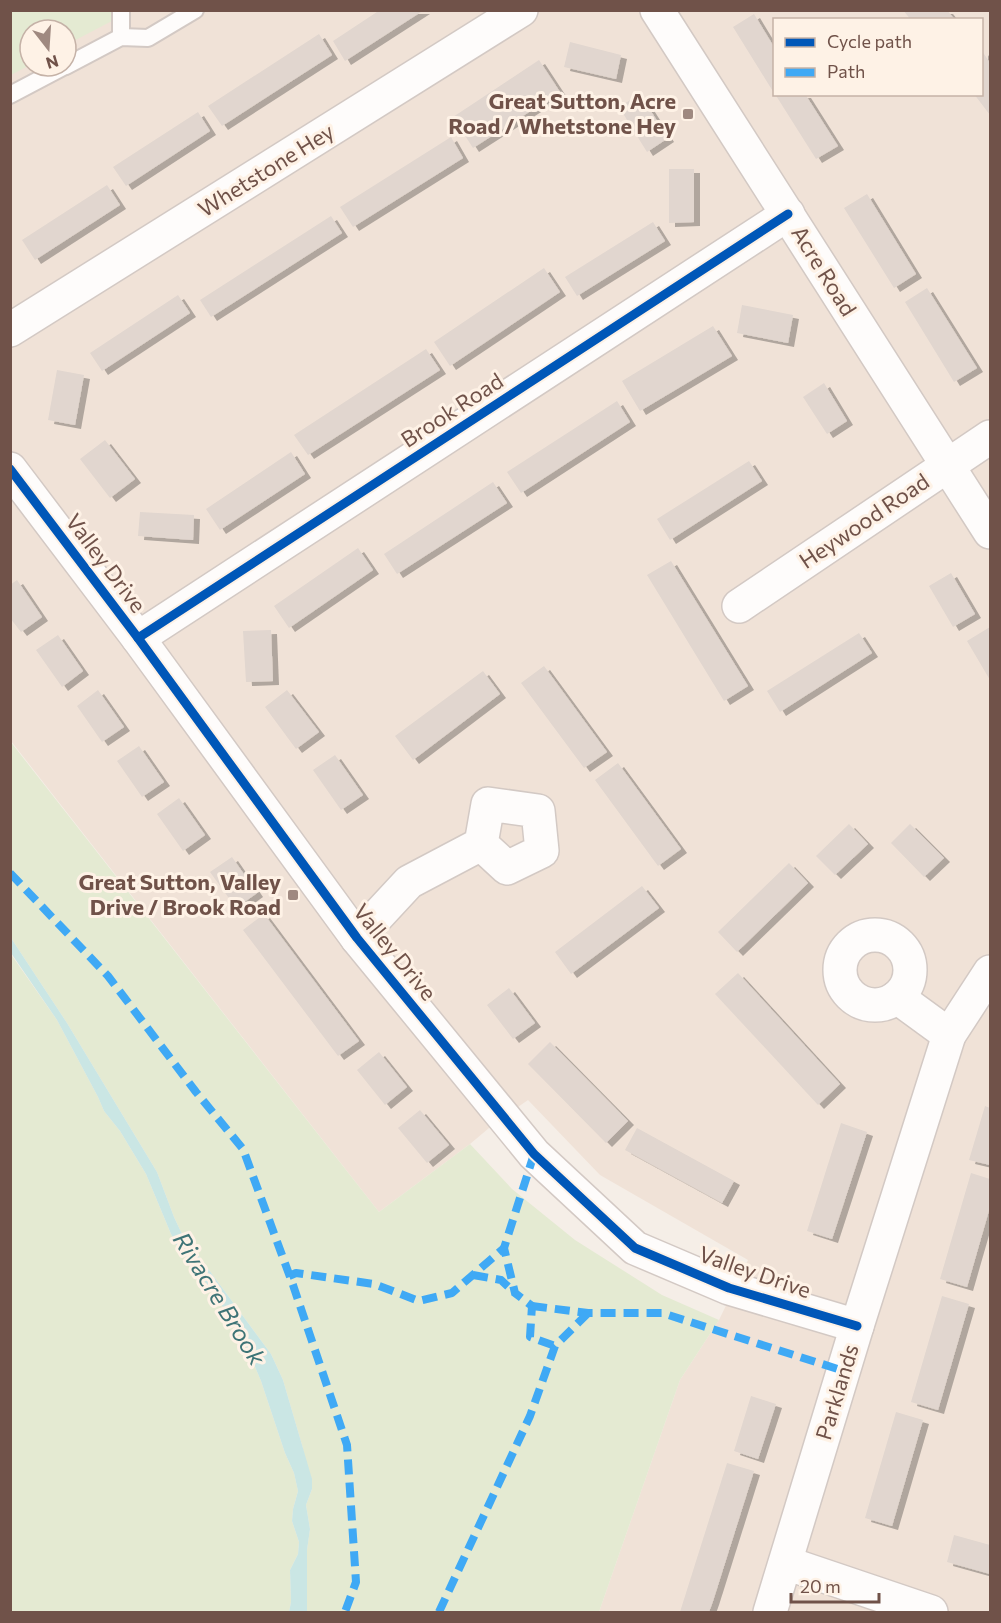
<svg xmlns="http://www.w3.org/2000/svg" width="1001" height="1623" viewBox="0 0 1001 1623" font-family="Commissioner,sans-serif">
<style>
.residential{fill:#f0e2d7;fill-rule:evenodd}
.green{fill:#e4ead2}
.water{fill:#cae6e4}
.building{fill:#e1d6cf;filter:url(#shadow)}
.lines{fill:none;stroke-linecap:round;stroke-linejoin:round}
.service-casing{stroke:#d3c9c4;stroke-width:20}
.minor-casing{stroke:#d3c9c4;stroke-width:36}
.service{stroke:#fefcfb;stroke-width:16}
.minor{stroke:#fefcfb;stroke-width:33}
.quiet{stroke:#3fa9f5;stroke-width:8;stroke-dasharray:15 8;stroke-linecap:butt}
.cycleway-casing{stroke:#fef2e6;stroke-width:13}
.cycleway{stroke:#0057b8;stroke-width:9}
.poi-dot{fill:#9f8980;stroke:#fef2e6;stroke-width:2}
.labels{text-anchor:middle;stroke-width:6;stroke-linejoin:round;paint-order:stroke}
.poi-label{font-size:22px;font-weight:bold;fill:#705249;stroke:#fef2e6;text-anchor:end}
.street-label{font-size:22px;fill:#705249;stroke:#fef2e6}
.water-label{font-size:24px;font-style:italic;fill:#3e7476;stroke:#fef2e6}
</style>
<defs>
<filter id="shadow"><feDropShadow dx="6" dy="4" stdDeviation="0" flood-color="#0004"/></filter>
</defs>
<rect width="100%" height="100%" fill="#f5eee7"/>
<path class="residential" d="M11,11h979v1601h-391l81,-232 39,-60 29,-60 -148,-85 -72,-75 -33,23 -25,21 -91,68 -368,-471zM774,20h208v74h-208zM30,30h36v36h-36z"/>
<g class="green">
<polygon points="11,11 131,11 66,45 66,30 30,30 30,65 11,75"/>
<polygon points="10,741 379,1212 470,1144 512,1189 575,1240 662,1295 719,1320 680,1380 599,1612 307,1612 307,1550 310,1529 306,1505 312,1489 302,1445 283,1380 271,1354 181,1232 174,1217 157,1172 67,1023 11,938"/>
<polygon points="10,953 57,1020 98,1097 104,1111 120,1131 146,1174 171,1234 179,1251 202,1277 225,1310 244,1341 261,1381 285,1453 294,1473 298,1491 293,1509 292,1521 299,1542 298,1554 290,1570 291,1602 289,1612 11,1612"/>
</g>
<polygon class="water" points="11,938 67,1023 157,1172 174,1217 181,1232 271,1354 283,1380 312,1479 312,1489 306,1505 310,1529 307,1550 307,1612 289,1612 291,1602 290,1570 298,1554 299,1542 292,1521 293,1509 298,1491 294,1473 285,1453 261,1381 244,1341 225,1310 202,1277 179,1251 171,1234 146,1174 120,1131 104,1111 98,1097 57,1020 11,953"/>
<g class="building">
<polygon points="380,10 424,10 345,61 333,41"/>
<polygon points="903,10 947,10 955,20 911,20"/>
<polygon points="754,14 774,47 774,93 733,27"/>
<polygon points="319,34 332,55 222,126 208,106"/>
<polygon points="570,42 621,55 616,79 564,67"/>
<polygon points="982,51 990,63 990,115 974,94 982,94"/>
<polygon points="539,60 560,92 473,148 453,117"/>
<polygon points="640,94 668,138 647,152 619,107"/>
<polygon points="775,94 805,94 838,146 816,159"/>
<polygon points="198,112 210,131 126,186 113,167"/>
<polygon points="451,137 463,158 353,227 340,207"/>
<polygon points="669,169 694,169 694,222 669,223"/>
<polygon points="107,185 120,205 35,260 22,240"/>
<polygon points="867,194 916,274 894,288 844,208"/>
<polygon points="331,216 342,233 211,317 200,300"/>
<polygon points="653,222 665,241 577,296 565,277"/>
<polygon points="544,268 560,292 450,366 434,342"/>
<polygon points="927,288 977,368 954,382 905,302"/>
<polygon points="178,295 190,313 102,371 90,353"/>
<polygon points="742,305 793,315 788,343 737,333"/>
<polygon points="713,326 732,356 640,411 622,381"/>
<polygon points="426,349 440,370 308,455 294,435"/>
<polygon points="57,370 84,375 75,425 48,420"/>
<polygon points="824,383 847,421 827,434 803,397"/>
<polygon points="617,401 630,422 521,493 507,472"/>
<polygon points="105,440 135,479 110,498 80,459"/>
<polygon points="291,452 305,474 220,530 206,509"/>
<polygon points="749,461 762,481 670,540 657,519"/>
<polygon points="493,482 507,503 397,574 384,554"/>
<polygon points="140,512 194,515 193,540 138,536"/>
<polygon points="358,548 373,570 289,628 274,606"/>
<polygon points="671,561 748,686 724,701 647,575"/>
<polygon points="951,573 975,614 953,627 929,586"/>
<polygon points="17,580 42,617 21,632 10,618 10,585"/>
<polygon points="990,627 990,680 967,641"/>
<polygon points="271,630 273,681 246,682 243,631"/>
<polygon points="859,633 872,653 780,712 767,691"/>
<polygon points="58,635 83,671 62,687 36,650"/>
<polygon points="544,666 607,752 584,768 521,683"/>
<polygon points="483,671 500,694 413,760 395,736"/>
<polygon points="98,690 124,727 102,742 77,706"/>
<polygon points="287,690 319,732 296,749 265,707"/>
<polygon points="139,746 164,782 142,797 117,761"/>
<polygon points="335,755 363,795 341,810 313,770"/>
<polygon points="618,763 681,849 658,866 595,780"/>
<polygon points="179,798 205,835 183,851 157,814"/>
<polygon points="849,824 868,844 835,875 816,856"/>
<polygon points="910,824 944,858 924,877 891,843"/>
<polygon points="232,857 257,893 236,908 210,872"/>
<polygon points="789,863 808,883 737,952 718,932"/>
<polygon points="642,886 659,908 571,974 555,952"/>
<polygon points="264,914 359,1041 338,1056 243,930"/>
<polygon points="738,973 840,1084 818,1105 715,994"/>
<polygon points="509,988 535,1023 513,1039 487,1005"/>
<polygon points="550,1042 628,1121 606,1143 528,1064"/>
<polygon points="379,1052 407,1087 385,1105 357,1070"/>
<polygon points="985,1106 990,1108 990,1165 969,1160"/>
<polygon points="420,1110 449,1145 427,1163 398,1128"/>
<polygon points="841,1123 867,1132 832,1239 807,1231"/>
<polygon points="637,1128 734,1181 722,1203 625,1150"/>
<polygon points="971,1173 990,1179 990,1207 967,1287 940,1279"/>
<polygon points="942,1296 969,1304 938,1410 911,1402"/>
<polygon points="751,1396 776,1404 758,1459 734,1451"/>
<polygon points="896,1412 923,1420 892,1526 865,1518"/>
<polygon points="727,1463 754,1471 713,1601 709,1612 680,1612"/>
<polygon points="954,1535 990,1545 990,1574 947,1562"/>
</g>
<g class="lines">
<g class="service-casing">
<g id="service">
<polyline points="121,37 121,10"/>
<polyline points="66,66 121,37 148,38 195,10"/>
<polyline points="10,95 65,66"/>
</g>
</g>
<g class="minor-casing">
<g id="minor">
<polyline points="657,10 990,532"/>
<polyline points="10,330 521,10"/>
<polyline points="10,469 138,638 357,938 534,1154 635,1248 729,1288 857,1326"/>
<polyline points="739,606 990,437"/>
<polyline points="138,638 788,214"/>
<circle cx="875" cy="970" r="35"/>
<polyline points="357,938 409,882 481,844 488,804 538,811 542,851 507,868 481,844"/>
<polyline points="897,997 949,1035"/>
<polyline points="786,1563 931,1612"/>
<polyline points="770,1612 857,1326 949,1035 990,972"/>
</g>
</g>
<use href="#service" class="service"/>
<use href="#minor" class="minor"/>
<g class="quiet">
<polyline points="10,873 108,976 196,1092 243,1149 293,1285 347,1445 356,1582 345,1612"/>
<polyline points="534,1154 504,1248 515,1293 532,1306 530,1337 555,1346"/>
<polyline points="473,1275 501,1280 515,1293"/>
<polyline points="289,1276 296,1273 374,1284 419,1301 452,1293 504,1248"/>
<polyline points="532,1306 588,1313 662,1313 844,1371"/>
<polyline points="439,1612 530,1416 555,1346 588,1313"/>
</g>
<g class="cycleway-casing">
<g id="cycleway">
<polyline points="10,469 138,638 357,938 534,1154 635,1248 729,1288 857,1326"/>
<polyline points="138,638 788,214"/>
</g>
</g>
<use href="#cycleway" class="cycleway"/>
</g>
<g class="poi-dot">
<rect x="682" y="108" width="12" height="12" rx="3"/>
<rect x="287" y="889" width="12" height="12" rx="3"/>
</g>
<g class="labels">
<g class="poi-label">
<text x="676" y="109">Great Sutton, Acre<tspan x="676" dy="25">Road / Whetstone Hey</tspan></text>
<text x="281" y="890">Great Sutton, Valley<tspan x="281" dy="25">Drive / Brook Road</tspan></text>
</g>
<g class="street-label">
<text transform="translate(266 170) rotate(-32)" y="8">Whetstone Hey</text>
<text transform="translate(824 271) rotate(58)" y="8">Acre Road</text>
<text transform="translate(452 410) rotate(-33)" y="8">Brook Road</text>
<text transform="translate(864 521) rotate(-34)" y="8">Heywood Road</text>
<text transform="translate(106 563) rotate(53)" y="8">Valley Drive</text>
<text transform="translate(395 952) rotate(51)" y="8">Valley Drive</text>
<text transform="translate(755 1272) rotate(19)" y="8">Valley Drive</text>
<text transform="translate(837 1392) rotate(-73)" y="8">Parklands</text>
</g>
<g class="water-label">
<text transform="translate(219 1299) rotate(58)" y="8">Rivacre Brook</text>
</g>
</g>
<rect width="1001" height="1623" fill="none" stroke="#705249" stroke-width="24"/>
<rect x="773" y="18" width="210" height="78" fill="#fef2e6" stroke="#c5b2a7" stroke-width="1.5"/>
<rect x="785" y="38" width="30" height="9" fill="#0057b8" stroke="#c5b2a7" stroke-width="1.5"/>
<text x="827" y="48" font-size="18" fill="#705249">Cycle path</text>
<rect x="785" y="68" width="30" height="9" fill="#3fa9f5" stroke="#c5b2a7" stroke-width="1.5"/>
<text x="827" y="78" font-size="18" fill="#705249">Path</text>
<g transform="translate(48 48) rotate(163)"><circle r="28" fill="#fef2e6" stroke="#c5b2a7" stroke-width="1.5"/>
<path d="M0-4.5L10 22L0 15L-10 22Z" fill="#9f8980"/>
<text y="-9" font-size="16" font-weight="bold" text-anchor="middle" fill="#705249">N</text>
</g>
<path d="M791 1593v9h88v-9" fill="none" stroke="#705249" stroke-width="3"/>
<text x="800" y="1593" font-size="18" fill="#705249" stroke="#fef2e6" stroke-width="4.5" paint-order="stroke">20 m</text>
</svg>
